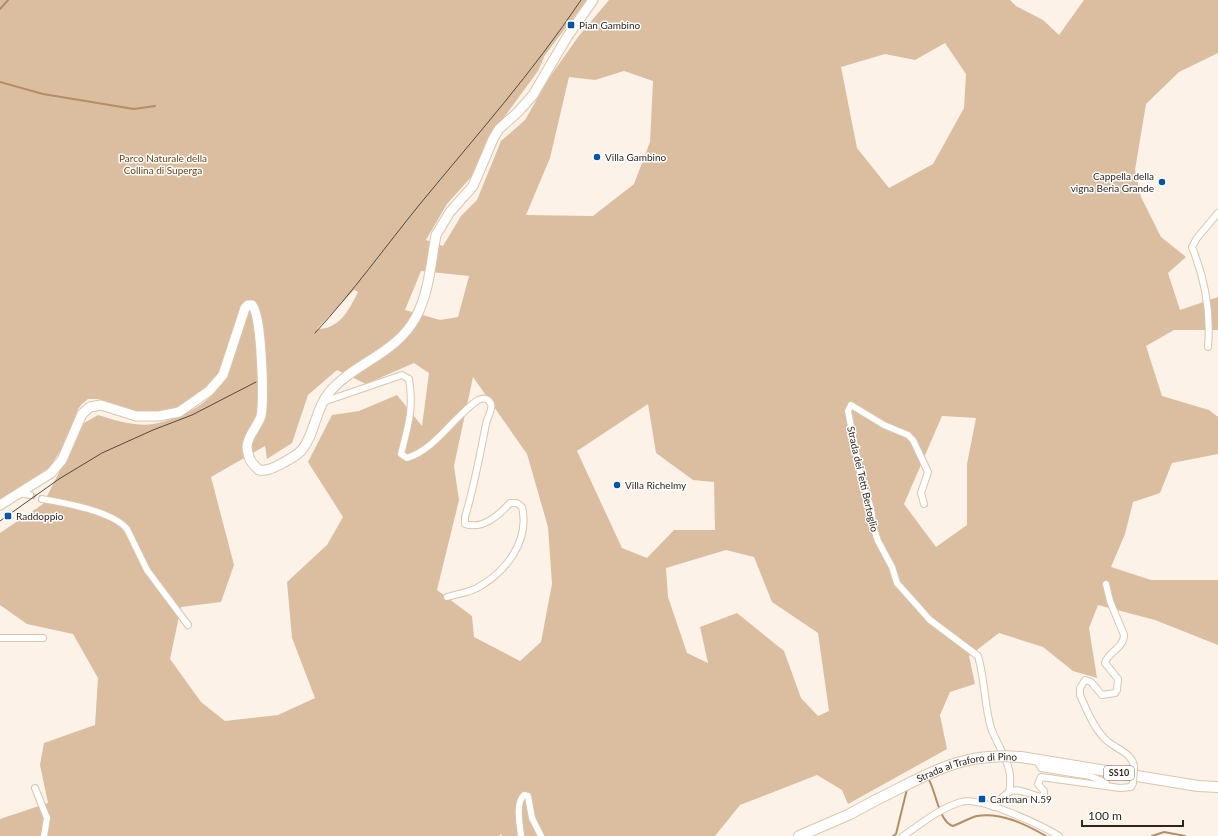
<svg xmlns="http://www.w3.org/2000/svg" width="1218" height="836" viewBox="0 0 1218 836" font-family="Lato,sans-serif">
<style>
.green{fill:#dbbea0;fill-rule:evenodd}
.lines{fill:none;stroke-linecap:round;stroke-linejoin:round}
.stream{stroke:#b38e64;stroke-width:2}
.street-tunnel{stroke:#d3c9bf;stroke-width:6;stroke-dasharray:6 3;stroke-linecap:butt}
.street-casing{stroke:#dcc5ab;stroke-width:8}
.secondary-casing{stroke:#dcc5ab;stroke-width:11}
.primary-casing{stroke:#dcc5ab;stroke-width:12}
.street{stroke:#fff;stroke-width:6}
.secondary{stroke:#fff;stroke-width:9}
.primary{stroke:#fff;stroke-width:10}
.tram{stroke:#52493f;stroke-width:1}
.street-bridge-casing{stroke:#dcc5ab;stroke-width:8;stroke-linecap:butt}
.primary-bridge-casing{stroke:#dcc5ab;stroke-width:12;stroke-linecap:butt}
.street-bridge{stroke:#fff;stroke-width:6}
.primary-bridge{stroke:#fff;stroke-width:10}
.poi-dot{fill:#0056a4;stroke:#fff;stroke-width:1.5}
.labels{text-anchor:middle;stroke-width:3;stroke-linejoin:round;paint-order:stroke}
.shield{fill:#fff;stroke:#6d6660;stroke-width:1}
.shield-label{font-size:9px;font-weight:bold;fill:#2e251c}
.poi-label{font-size:10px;fill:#2e251c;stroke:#fff;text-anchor:start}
.park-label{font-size:10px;fill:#69430f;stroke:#fff}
.street-label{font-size:10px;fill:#2e251c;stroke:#fff}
</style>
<rect width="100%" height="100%" fill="#fcf2e8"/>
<path class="green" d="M0,0h587l-42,55 -7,16 -49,67 -17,38 -25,28 -21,36 17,6 18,-30 16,-16 24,-59 24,-21 24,-42 29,-41 31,-37h401l6,6 27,14 16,15 25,-35h134v53l-39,19 -33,32 -11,66 6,27 20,40 25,20 -18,16 12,37 38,-13v33h-44l-28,16 16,50 47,14 9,7v37l-46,9 -12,30 -27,9 -8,32 -14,33 40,13h67v65l-63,-25 -57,-15 -9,23 8,50 -24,-7 -30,-24 -44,-14 -30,23 6,28 -25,8 -10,23 7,34 -99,55 -6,-14 -25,-15 -77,30 -25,31h-213l-1,-2 -2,2h-499v-17l48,-16 -8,-38 4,-22 51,-18 3,-47 -25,-44 -46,-10 -27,-19v-72l43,-29 41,-81 14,-8c15,5 40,12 55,9 28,-5 64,-23 73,-50l-48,35 -10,3 -32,1 -38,-14h-10l-6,5 -4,5 -14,36 -14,22 -50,33zM945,43l21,31 -2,34 -31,56 -44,24 -32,-40 -16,-81 44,-13 30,6zM624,71l29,10 -3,61 -16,42 -41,32 -67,-1 24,-57 19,-81 26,3zM421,271l48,5 -11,41 -18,3 -35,-10zM354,290l4,2c-9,18 -18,37 -41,37zM414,363l15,10 -7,53 -25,-31 -38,16 -27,4 -24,47 35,55 -16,28 -40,37 5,56 23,60 -37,17 -53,6 -24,-19 -31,-43 11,-52 40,-5 13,-37 -23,-88 54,-31 2,13 25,-16 16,-48 29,-25 29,14zM473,377l54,77 21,73 4,57 -11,58 -21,19 -46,-24 -2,-21 -35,-26 22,-90 -5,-34zM648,404l8,49 37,27 21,2 1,48h-41l-27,28 -25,-10 -45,-97zM942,416l34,2 -9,46v61l-31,22 -32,-43zM726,550l28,7 18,45 46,31 11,78 -11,5 -17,-18 -17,-47 -47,-38 -37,14 8,36 -21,-10 -19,-56 -2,-29z"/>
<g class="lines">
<g class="stream">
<polyline points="0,9 8,0"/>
<polyline points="0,82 43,94 134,109 155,106"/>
<path d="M925,780h4c7,12 10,42 24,46 8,-3 16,-8 24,-10 24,-4 48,8 69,20"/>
<polyline points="893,836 896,834 907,789"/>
<polyline points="1152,836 1164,832 1185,836"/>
</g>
<polyline class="street-tunnel" points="30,495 42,499"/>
<g class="street-casing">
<g id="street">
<path d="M1208,347c3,-35 -3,-68 -16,-100l5,-9 21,-25"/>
<path d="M323,402l79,-27 7,4c5,30 -1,47 -8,75l6,4c29,-9 46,-41 71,-58 5,-2 10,-3 13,4 2,5 -4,14 -5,20 -6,31 -12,63 -21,93v7c18,6 34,-9 45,-21h7l5,4c8,34 -16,65 -45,81 -10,5 -20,6 -30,9"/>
<polyline points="19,493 30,495"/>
<path d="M42,499c23,4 70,12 85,30l20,41 41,55"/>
<path d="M924,504l-3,-11 7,-21 -15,-32 -5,-5 -24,-10 -33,-20 -3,6 11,56 12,42 3,20 4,12 14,26 5,16 33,37 48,36c7,23 6,48 13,72 8,22 24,38 18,64"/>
<path d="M1106,584l4,17 14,34c0,13 -16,17 -19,28l13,16 -1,11 -2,3 -13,2 -11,-13 -6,-2 -5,8v7c6,14 14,33 25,44 10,10 29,14 29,29"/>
<polyline points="0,638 43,638"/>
<polyline points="1037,760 1041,768 1090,776 1106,783"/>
<polyline points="35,788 47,818 44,836"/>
<path d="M994,807c19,-24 21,-17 47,-10l3,-2v-4l-6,-7 3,-7 79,11 11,-1 2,-4"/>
<path d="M521,836c-1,-12 -6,-32 3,-41l4,1 4,22 9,18"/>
<path d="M903,836c18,-12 37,-28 58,-34 19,-6 80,23 98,34"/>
</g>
</g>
<g class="secondary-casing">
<path id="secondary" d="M0,505l51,-32 11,-13 20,-46 8,-7 11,-2 35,11h23l20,-4 30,-21 14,-16 22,-67 3,-3h4c10,11 12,95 9,111 -3,10 -14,20 -14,31 1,11 4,16 12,23 9,1 14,-2 22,-6 7,-4 15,-8 20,-13 14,-16 14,-41 27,-57 24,-31 68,-39 88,-77 13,-24 15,-55 20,-82l14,-23 23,-26 20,-47 6,-10 19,-17 15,-17 34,-58 26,-37"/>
</g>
<g class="primary-casing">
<g id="primary">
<polyline points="1021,757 1198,786 1218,787"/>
<polyline points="799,836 848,815 876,800"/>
</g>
</g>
<use href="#street" class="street"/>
<use href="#secondary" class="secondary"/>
<use href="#primary" class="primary"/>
<g class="tram">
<path d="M315,333c38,-41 70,-86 105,-129 55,-67 113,-132 161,-204"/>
<polyline points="0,521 59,479 102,453 153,430 192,415 256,382"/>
</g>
<g class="street-bridge-casing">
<polyline id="street-bridge" points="1133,783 1134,768"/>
</g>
<g class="primary-bridge-casing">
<g id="primary-bridge">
<path id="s1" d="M876,800c53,-26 83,-48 145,-43"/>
</g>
</g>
<use href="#street-bridge" class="street-bridge"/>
<use href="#primary-bridge" class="primary-bridge"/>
</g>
<g class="poi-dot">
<rect x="567" y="21" width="8" height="8" rx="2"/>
<circle cx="597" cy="157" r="4"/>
<circle cx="1162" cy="182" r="4"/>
<circle cx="617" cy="485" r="4"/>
<rect x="4" y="512" width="8" height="8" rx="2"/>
<rect x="978" y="795" width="8" height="8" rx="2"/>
</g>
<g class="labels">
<rect class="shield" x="1104" y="766" width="30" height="14" rx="3"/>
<g class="shield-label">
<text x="1119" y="776">SS10</text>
</g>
<g class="poi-label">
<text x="579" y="29">Pian Gambino</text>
<text x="605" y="161">Villa Gambino</text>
<text x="1154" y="180" text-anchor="end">Cappella della<tspan x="1154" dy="12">vigna Beria Grande</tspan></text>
<text x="625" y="489">Villa Richelmy</text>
<text x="16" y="520">Raddoppio</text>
<text x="990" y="803">Cartman N.59</text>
</g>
<g class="park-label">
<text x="163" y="162">Parco Naturale della<tspan x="163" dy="12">Collina di Superga</tspan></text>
</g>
<g class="street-label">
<text transform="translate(863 479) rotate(77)" y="4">Strada dei Tetti Bertoglio</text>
<text dy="4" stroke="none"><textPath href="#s1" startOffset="98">Strada al Traforo di Pino</textPath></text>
</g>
</g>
<path d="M1082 820v6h101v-6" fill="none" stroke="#2e251c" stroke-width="2"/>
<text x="1088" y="820" font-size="12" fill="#2e251c" stroke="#ffffff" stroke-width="3" paint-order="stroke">100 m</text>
</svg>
